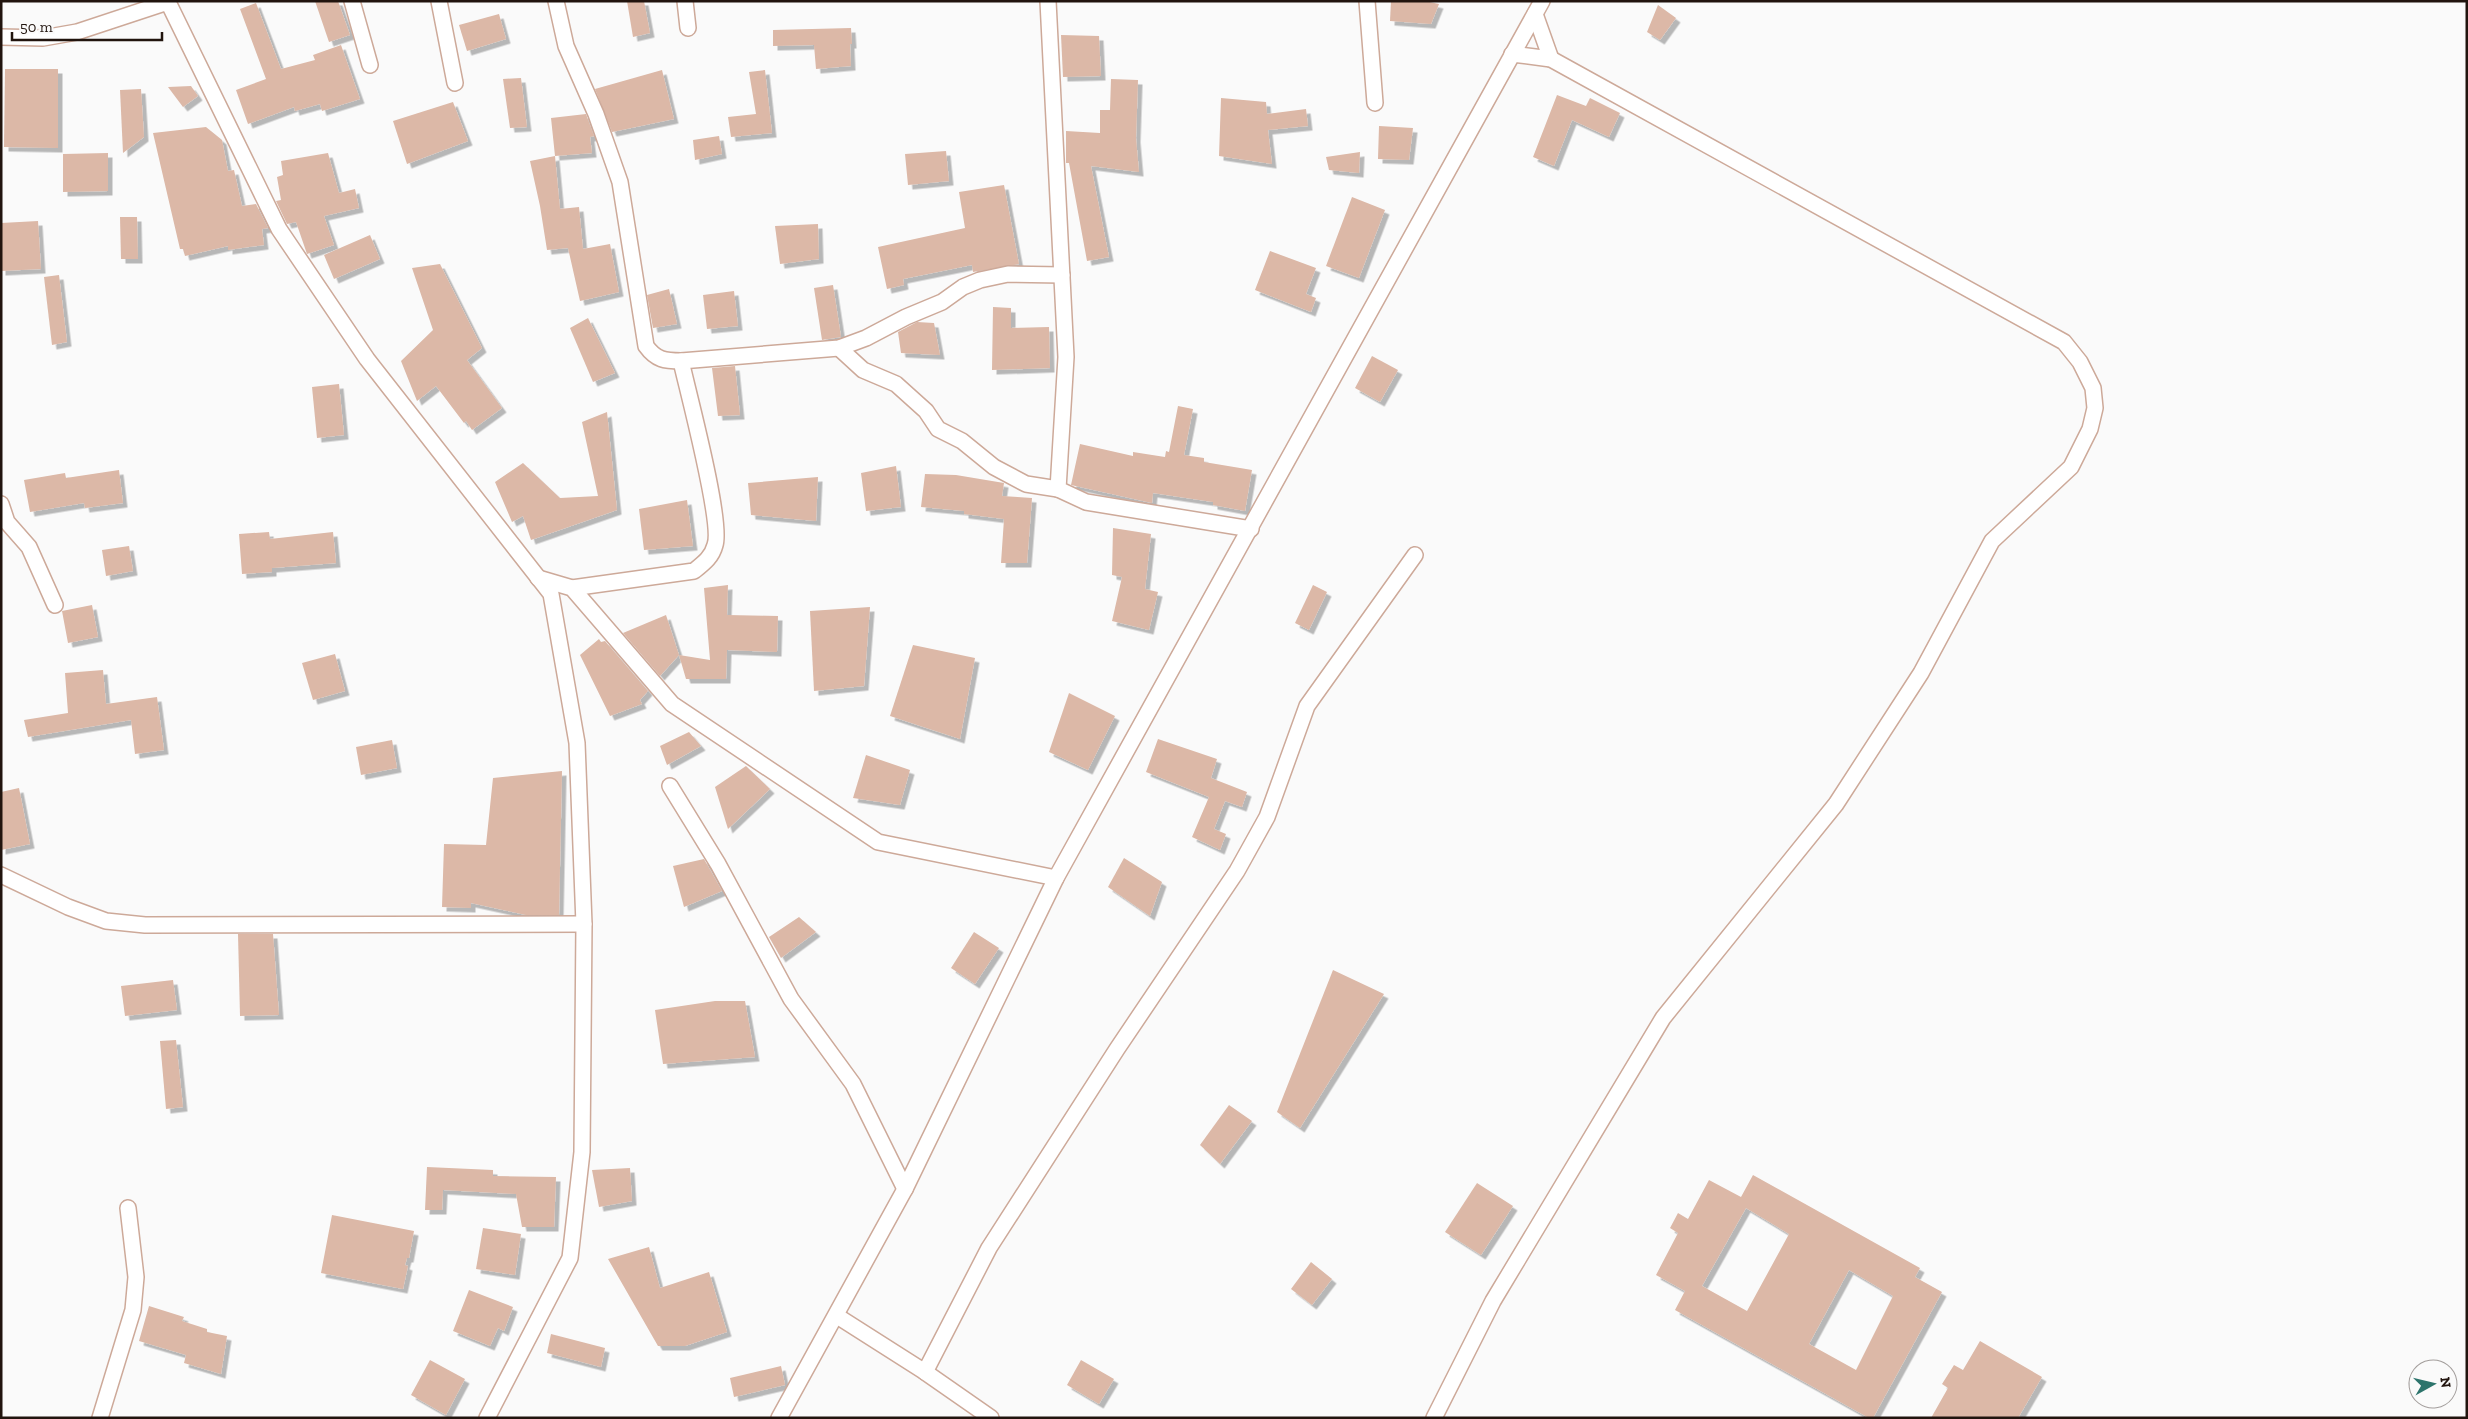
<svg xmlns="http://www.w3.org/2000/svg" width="2468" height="1419" viewBox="0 0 2468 1419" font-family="'Zilla Slab',serif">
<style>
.building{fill:#dcb8a7;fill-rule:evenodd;filter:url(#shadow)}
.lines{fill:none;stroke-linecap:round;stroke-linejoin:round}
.street-casing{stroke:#cda999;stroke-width:18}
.street{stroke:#fff;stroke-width:15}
</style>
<defs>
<filter id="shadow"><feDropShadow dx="4.5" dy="4.5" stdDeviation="0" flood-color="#0004"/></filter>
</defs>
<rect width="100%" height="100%" fill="#fafafa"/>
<g class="building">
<polygon points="315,1 338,1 350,35 329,42"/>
<polygon points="627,1 644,1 650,33 633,37"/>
<polygon points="1391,1 1425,1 1439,4 1431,24 1390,21"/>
<polygon points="256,3 281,69 315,60 313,55 341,45 360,99 322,111 320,104 295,111 294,107 248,124 236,90 266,79 240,9"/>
<polygon points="1658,5 1676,18 1660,40 1647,32"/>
<polygon points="499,14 506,39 467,51 459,25"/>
<polygon points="851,28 852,44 850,44 851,66 816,69 814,45 773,46 773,30"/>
<polygon points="1061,35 1099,36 1101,76 1063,77"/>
<polygon points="5,69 58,69 58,148 4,147"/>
<polygon points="662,70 674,119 612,132 595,89"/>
<polygon points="765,70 772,133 731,137 728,117 756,114 749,72"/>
<polygon points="521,78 527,127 510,128 503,79"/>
<polygon points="1111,79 1138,80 1136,138 1139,172 1091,166 1109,257 1087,261 1069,163 1066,163 1066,131 1100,133 1100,110 1110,110"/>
<polygon points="191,86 198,96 183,107 168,87"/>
<polygon points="141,89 144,137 123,153 120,90"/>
<polygon points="1557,95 1586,106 1590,98 1620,113 1609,137 1572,120 1554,166 1533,157"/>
<polygon points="1221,98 1266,102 1267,114 1306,109 1308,126 1268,130 1272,164 1219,156"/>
<polygon points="453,102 468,141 407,164 393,121"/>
<polygon points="586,114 594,136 590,137 592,153 555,156 551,118"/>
<polygon points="1379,126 1413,128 1409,160 1378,159"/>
<polygon points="206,127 222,140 228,171 234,170 242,206 256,204 268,228 262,229 264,245 228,250 228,246 185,256 183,249 180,249 153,133"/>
<polygon points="719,136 722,154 695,160 693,140"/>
<polygon points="946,151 949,181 908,185 905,154"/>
<polygon points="1360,152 1359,173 1329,170 1326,157"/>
<polygon points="108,153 108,191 63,192 63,154"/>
<polygon points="328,153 339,193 355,189 359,208 324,216 334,245 307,254 296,222 287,224 276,201 281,200 277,177 283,175 281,161"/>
<polygon points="555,156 560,209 579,207 583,249 610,244 619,292 580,301 568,248 547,250 540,206 530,161"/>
<polygon points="1004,185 1019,264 973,272 972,265 903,279 904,285 887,289 878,247 965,228 959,192"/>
<polygon points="1352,197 1385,210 1359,278 1326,266"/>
<polygon points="120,217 137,217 138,259 121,259"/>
<polygon points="38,221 41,269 1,271 1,223"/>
<polygon points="818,224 819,259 780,264 775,226"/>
<polygon points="370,235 380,259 334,279 324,255"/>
<polygon points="1270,251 1316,268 1306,294 1316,298 1311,312 1255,290"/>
<polygon points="440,264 482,348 467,360 502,408 472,430 466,421 464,423 436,386 417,401 401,361 433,330 412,268"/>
<polygon points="59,275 67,342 52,345 44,277"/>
<polygon points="833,285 841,337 822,340 814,288"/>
<polygon points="669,289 677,324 653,328 647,295"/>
<polygon points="734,291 738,326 707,329 703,295"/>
<polygon points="993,307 1011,308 1011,328 1049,327 1050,368 992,370"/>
<polygon points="588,318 615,373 593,382 570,328"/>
<polygon points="917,322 934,323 940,355 901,353 898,332"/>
<polygon points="1372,356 1398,370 1380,402 1355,388"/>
<polygon points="735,366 740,415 718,416 712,368"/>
<polygon points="339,384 344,435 317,438 312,387"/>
<polygon points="1178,406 1193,409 1184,455 1204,458 1204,462 1252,470 1245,511 1213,505 1213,502 1153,493 1152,503 1071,485 1080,444 1133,456 1133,452 1165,457 1166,451 1169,452"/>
<polygon points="607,412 617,510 531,540 523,516 512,522 495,482 523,463 560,498 598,496 582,422"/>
<polygon points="896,466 901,507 866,511 861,473"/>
<polygon points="119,470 123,503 85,508 84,503 30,512 24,480 65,473 66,478"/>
<polygon points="925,474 956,475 1004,483 1002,496 1032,498 1027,563 1001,563 1004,519 964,514 964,511 921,507"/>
<polygon points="818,477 816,521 751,515 748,483"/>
<polygon points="687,500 693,546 644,550 639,509"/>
<polygon points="1113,528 1151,534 1145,589 1158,592 1149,630 1112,621 1122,577 1112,575"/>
<polygon points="269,532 270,539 333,532 336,563 272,568 272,572 242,574 239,534"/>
<polygon points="129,546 133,571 106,576 102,550"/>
<polygon points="728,585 727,615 778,616 777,652 727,650 726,679 686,679 679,655 710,660 704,588"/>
<polygon points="1313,585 1327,592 1309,630 1295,623"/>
<polygon points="92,605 98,637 68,643 62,611"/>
<polygon points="870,607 864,686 814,691 810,611"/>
<polygon points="666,615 679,655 660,676 623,633"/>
<polygon points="599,639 601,642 605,641 648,691 640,700 642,704 610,716 580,655"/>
<polygon points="913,645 975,658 960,739 890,716"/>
<polygon points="335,654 345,691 313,700 302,663"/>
<polygon points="103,670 106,704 157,697 164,750 135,754 131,720 28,737 24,720 68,713 65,673"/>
<polygon points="1069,693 1115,716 1088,770 1049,752"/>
<polygon points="689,732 701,746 667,765 660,746"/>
<polygon points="1158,739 1217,759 1211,778 1247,792 1242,807 1225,801 1214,829 1226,834 1220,850 1192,837 1209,797 1146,772"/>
<polygon points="392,740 397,768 361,775 356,747"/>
<polygon points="866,755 910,770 900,805 853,798"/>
<polygon points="746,766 770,789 728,829 715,787"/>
<polygon points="562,771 559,915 526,915 471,903 471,908 442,907 444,844 486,845 493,778"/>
<polygon points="19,788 30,844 1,850 1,792"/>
<polygon points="1124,858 1162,882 1150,916 1108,887"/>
<polygon points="704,859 722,891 684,907 673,866"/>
<polygon points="799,917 816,932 781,958 769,937"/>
<polygon points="974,932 999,948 975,984 951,968"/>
<polygon points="238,934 273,934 279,1015 240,1016"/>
<polygon points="1333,970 1384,994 1300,1128 1277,1112"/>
<polygon points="173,980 177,1010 125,1016 121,986"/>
<polygon points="715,1001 745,1001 755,1057 663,1064 655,1010"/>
<polygon points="176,1040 183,1107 166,1109 160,1041"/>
<polygon points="1229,1105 1252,1121 1220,1164 1200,1145"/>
<polygon points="427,1167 493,1170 493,1176 556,1177 554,1227 522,1227 516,1194 443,1190 442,1210 425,1210"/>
<polygon points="630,1168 632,1201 599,1207 592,1170"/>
<path d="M1753,1175l167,93 -5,9 27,15 -69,126h-4l-194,-108 10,-19 -29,-16 22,-42 -8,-5 8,-15 10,6 21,-39 32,17zM1746,1208l43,26 -42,77 -45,-25zM1849,1270l44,26 -37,74 -47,-26z"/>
<polygon points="1477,1183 1513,1206 1481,1255 1445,1232"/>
<polygon points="332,1215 414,1231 409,1258 407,1258 405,1265 408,1266 403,1289 321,1273"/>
<polygon points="483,1228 521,1234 515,1275 476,1269"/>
<polygon points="649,1247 660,1288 709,1272 727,1332 685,1346 658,1346 608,1259"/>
<polygon points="1311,1262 1332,1279 1312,1305 1291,1289"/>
<polygon points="469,1290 513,1307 504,1331 498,1328 490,1346 453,1331"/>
<polygon points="149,1306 184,1317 182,1321 207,1329 207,1332 227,1336 221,1374 184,1363 186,1355 139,1341"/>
<polygon points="551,1334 605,1348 601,1367 547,1353"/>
<polygon points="1980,1341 2042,1377 2018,1418 1931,1418 1948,1388 1942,1384 1954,1365 1963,1370"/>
<polygon points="430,1360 465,1379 446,1415 411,1395"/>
<polygon points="1081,1360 1114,1379 1099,1404 1067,1385"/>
<polygon points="781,1366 785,1385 734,1397 730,1378"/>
</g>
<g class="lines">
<g class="street-casing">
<g id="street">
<polyline points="352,1 370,65"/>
<polyline points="439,1 455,83"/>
<path d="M556,1l10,45 30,68 24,68 26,164c10,14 19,15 35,15l158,-13 27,-10 40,-21 36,-15 21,-15 17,-7 28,-6 54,1"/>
<polyline points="685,1 688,28"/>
<polyline points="1048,1 1066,357 1058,489 1086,502 1251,529"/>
<polyline points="1367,1 1375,103"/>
<polyline points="1535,14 1551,59"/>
<polyline points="1,37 43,38 77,32 168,2 279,229 367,359 551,594 577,743 584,924 582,1152 570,1258 487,1418"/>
<polyline points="839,348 863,370 896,384 926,411 938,429 962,441 994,467 1026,484 1058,489"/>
<polyline points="1,504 7,522 29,547 55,605"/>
<polyline points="538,578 572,588 672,704 878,842 1056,878"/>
<path d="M572,588l122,-17c10,-8 18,-14 21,-26 8,-22 -27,-153 -34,-184"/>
<polyline points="670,786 718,864 791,999 853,1084 905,1189"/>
<polyline points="1,875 68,907 106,921 145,925 584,924"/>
<polyline points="837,1316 925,1372 991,1418"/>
<polyline points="925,1372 989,1248 1117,1049 1237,871 1267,817 1307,706 1415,555"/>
<polyline points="100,1418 133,1310 136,1277 128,1208"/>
<polyline points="779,1418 905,1189 1056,878 1542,1"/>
<polyline points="1434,1418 1493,1301 1663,1018 1836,804 1921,673 1992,541 2071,467 2090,429 2095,408 2093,388 2080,362 2064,342 1551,59 1512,54"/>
</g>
</g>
<use href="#street" class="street"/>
</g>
<rect width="2468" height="1419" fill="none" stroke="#21140e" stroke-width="5"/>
<g transform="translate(2433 1384) rotate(82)"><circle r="24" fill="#fafafa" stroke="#a39e9c"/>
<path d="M0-4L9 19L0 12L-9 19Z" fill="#2d746c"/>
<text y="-8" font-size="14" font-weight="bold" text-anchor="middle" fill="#21140e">N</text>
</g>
<path d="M12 32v8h150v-8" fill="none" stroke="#21140e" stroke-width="2.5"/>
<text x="20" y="32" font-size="15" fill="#21140e" stroke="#fafafa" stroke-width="4" paint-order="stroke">50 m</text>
</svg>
